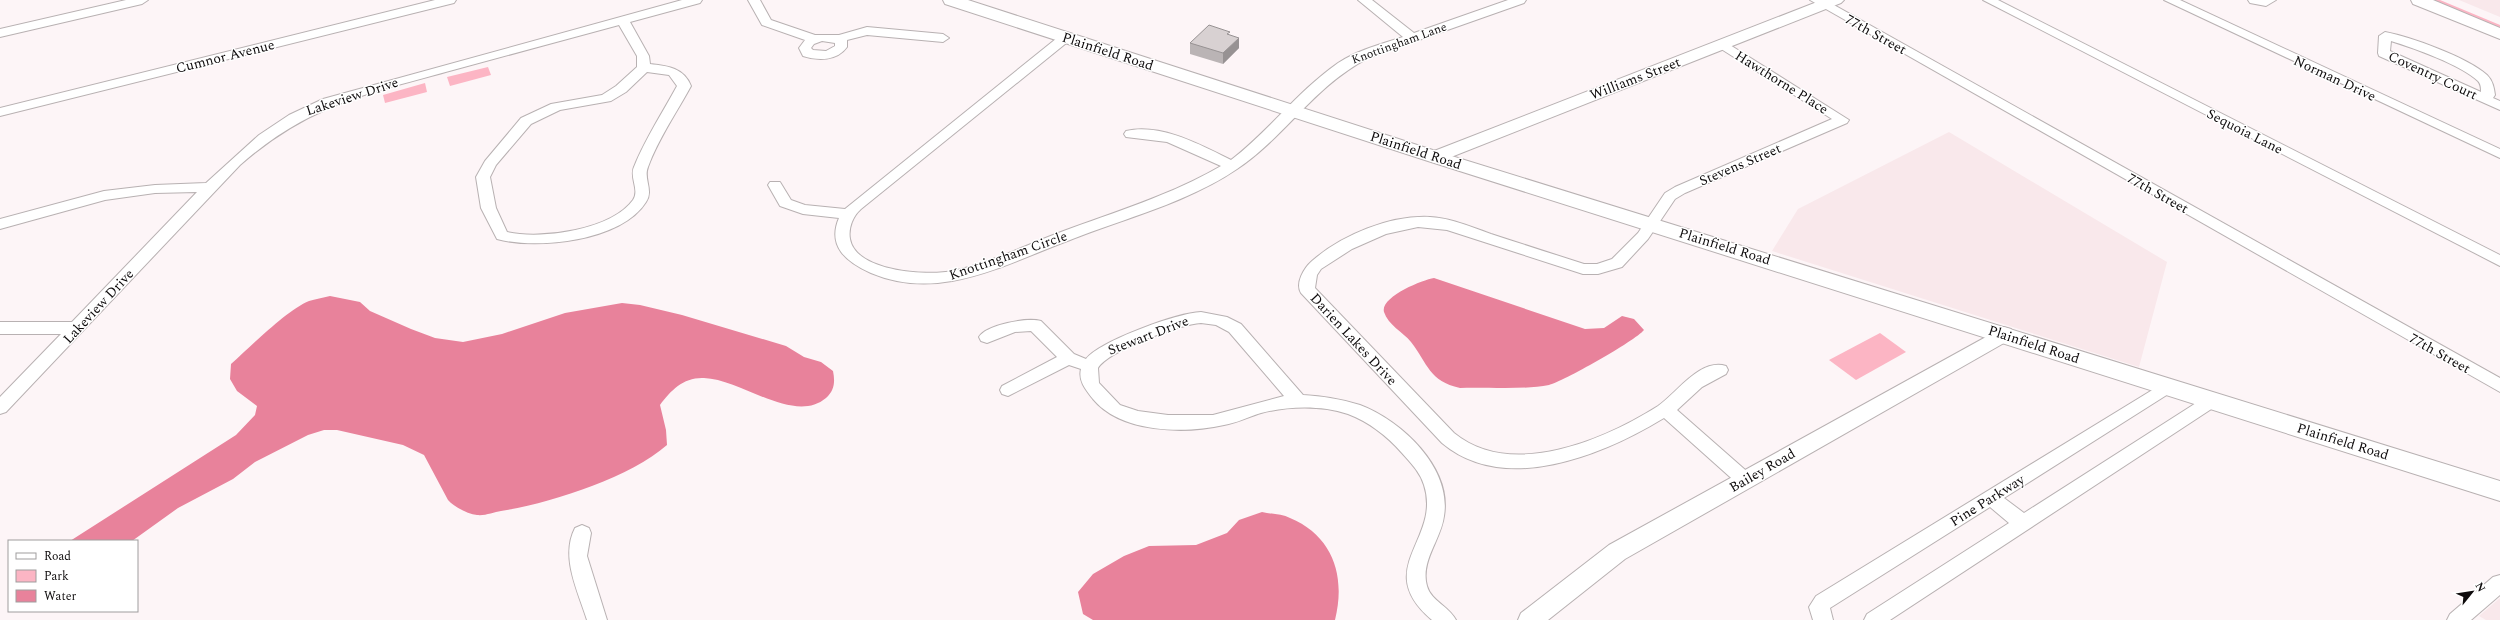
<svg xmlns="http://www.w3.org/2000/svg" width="2500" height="620" viewBox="0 0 2500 620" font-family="Spectral,serif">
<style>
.built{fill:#f9e8eb}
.green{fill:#fcb5c4}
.water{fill:#e8829b}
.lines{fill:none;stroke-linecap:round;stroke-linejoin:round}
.minor-casing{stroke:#b8b1b2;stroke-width:2}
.tertiary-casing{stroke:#b8b1b2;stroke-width:2}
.secondary-casing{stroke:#b8b1b2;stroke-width:2}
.minor{fill:#fff;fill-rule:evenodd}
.tertiary{fill:#fff;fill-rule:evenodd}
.secondary{fill:#fff;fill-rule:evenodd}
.wall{fill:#bab4b5}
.shaded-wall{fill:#979293}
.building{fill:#d8d1d2;stroke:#979293}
.labels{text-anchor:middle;stroke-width:3;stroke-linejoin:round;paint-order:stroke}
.far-street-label{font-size:12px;fill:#0e0b0c;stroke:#fff}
.street-label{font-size:14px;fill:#0e0b0c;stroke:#fff}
</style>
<rect width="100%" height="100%" fill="#fdf5f7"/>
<g class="built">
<polygon points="2459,0 2500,0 2500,17"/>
<polygon points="1949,132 2167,262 2139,367 1772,251 1798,209"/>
<polygon points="2500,598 2500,620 2486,620 2479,616"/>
</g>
<g class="green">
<polygon points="2427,0 2440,0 2500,25 2500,30"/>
<polygon points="488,67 491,75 450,86 447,77"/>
<polygon points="425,83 427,92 385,103 383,95"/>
<polygon points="1880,333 1906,352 1856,380 1829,360"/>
</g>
<g class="water">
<path d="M1434,278l151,51 19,-1 18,-12 12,3 10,11c-9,11 -82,52 -95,55 -25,5 -63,2 -89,3 -31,-7 -32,-24 -49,-46 -8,-10 -23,-17 -27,-30 -4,-15 38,-32 50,-34z"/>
<path d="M330,296l30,6 10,9 41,18 24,9 28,4 39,-8 63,-21 57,-10 18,2 42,10 104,31 18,11 17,5 12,9c2,10 2,19 -7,27 -32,27 -85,-19 -122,-20 -20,-1 -33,12 -44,27l6,25 1,15c-38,33 -116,58 -166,66 -7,1 -16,5 -24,4 -9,-1 -23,-8 -29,-15l-24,-45 -21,-10 -66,-15h-13l-16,5 -53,27 -22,17 -55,29 -46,33h-62l166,-106 19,-20 2,-9 -20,-15 -7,-12 1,-15c19,-17 56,-54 78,-63 6,-2 14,-3 21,-5z"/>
<path d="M1262,512c9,2 20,2 28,6 43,18 56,58 45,102h-242l-10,-6 -5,-22 15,-18 31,-18 25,-10 47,-1 31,-12 12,-13z"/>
</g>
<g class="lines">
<g class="minor-casing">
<g id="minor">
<polygon points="126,0 148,0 142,4 0,37 0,29"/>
<polygon points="435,0 456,0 454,3 0,116 0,108"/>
<path d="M682,0h20l-2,3 -70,19 19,34 1,8c18,2 34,4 41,22 -14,26 -33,53 -43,81 -5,12 6,23 -2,35 -24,39 -109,48 -149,37l-16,-31 -5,-31 9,-16 36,-43 30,-14 51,-9 14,-9 21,-19v-11l-18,-31c-55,15 -111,30 -166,45 -86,24 -144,34 -213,95l-234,247 -6,2v-17l61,-63h-61v-12h72l125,-130 -42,1 -50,7 -105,29v-10l104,-28 51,-6 51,-2 53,-48 30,-20 34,-16zM647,72l22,3 8,11c-14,26 -32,53 -43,81 -5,10 6,23 -1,33 -22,30 -92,40 -126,32l-11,-24 -6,-31 6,-12 35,-41 29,-14 51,-9 15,-9z"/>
<path d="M748,0h12l11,20 44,15h24l28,-8 76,7 6,4 -6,4 -76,-7 -20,5v7c-10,14 -29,14 -44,9l-4,-8 6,-8 -43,-15zM822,41l13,2v3l-9,5 -13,-1 -2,-2 3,-4z"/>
<path d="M1358,0h14l42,33 94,-33h18l-2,3 -156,55c-55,29 -82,78 -131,111 -50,34 -112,49 -167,71 -38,14 -78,34 -118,41 -28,5 -55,3 -81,-8 -25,-11 -44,-27 -32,-55l-36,-4 -23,-8 -12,-21 2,-3h10l11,18 14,5 40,4 217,-175h8l2,3 -2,3 -209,169c-8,7 -13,19 -11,30 6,33 77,37 103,32 37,-8 73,-26 108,-39 54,-20 110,-37 160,-66l-54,-24 -41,-5 -2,-3 2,-3c35,-8 75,14 105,29 38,-29 67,-69 107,-97 20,-13 43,-19 65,-26z"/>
<polygon points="1810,0 1825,0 2500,378 2500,392"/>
<polygon points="1983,0 1998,0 2500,255 2500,266"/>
<polygon points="2164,0 2180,0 2500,149 2500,158"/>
<polygon points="2248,0 2276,0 2266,6 2250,3"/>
<path d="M2385,32c26,5 82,25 102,43 6,6 7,13 8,20l-2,3 7,3v9l-121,-54 -1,-3 1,-17zM2391,41c23,7 70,24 87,40 3,3 3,7 3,11l-91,-41z"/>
<path d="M1722,40l127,80 -2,3 -162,70 -10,6 -27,40 -26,28 -24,7h-15l-136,-44 -29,-3 -32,7 -34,15 -31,20 -4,6 -2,13 139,145c57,47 150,7 204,-27 19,-13 42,-48 68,-40l2,4 -2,4 -24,13 -25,23 74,65 3,5 -3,5 -6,2 -6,-2 -75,-67c-61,37 -159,78 -222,25l-141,-150c-6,-10 3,-25 11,-32 30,-26 78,-46 118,-44 21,1 41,10 61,17 31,10 62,20 93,30h13l15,-5 26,-26 27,-40 10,-6 157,-68 -114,-72 -2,-3 2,-3z"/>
<path d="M1201,312l26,5 14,7 62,71c19,1 38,4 57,10 42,16 92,63 84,111 -3,24 -24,45 -17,70 4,15 22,20 29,34h-24c-61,-52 10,-80 -8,-135 -4,-13 -14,-23 -22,-32 -15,-17 -33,-31 -54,-39 -27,-9 -60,-8 -87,-1 -13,4 -24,10 -37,12 -40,9 -103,8 -131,-26 -7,-9 -15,-18 -12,-30l-12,-4 -61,31 -6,-2 -2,-4 2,-4 55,-29 -26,-26 -16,1 -28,11 -6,-2 -2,-4c7,-12 48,-20 62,-16l33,33 12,5c14,-18 91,-46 115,-47zM1201,323l15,2 13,7 55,64 -71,19h-45l-30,-4 -18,-6 -21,-22 -1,-15c10,-17 82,-44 103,-45z"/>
<polygon points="2167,381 2173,383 2175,387 2173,391 2004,498 2024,513 2207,396 2213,394 2219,396 2222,400 2219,404 1890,620 1864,620 1867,614 2009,523 1990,507 1830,608 1833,620 1813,620 1809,607 1816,596"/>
<path d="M582,525l7,3 2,5 -4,23 20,64h-20c-9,-29 -27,-63 -12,-92z"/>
<polygon points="2500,575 2500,595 2471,620 2447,620 2450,614 2493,577"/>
</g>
</g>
<g class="tertiary-casing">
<g id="tertiary">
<polygon points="1822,0 1844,0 1841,3 1441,161 1429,161 1426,157 1429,153"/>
<polygon points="2004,327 2011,329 2014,334 2011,339 1625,559 1548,620 1518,620 1521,613 1609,545"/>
</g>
</g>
<g class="secondary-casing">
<g id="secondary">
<polygon points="943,0 968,0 1442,153 2500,481 2500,501 1428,161 945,4"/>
<polygon points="2411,0 2433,0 2500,28 2500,39 2413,4"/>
</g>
</g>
<use href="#minor" class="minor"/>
<use href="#tertiary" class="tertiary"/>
<use href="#secondary" class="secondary"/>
</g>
<polygon class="wall" points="1230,35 1239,48 1223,64 1190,54 1190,43"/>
<polygon class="shaded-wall" points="1239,38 1239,48 1223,64 1223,53"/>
<polygon class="building" points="1209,25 1230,32 1227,34 1239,38 1223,53 1190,43"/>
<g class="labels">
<g class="far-street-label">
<text transform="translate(1399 43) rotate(-20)" y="4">Knottingham Lane</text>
</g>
<g class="street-label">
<text transform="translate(1876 34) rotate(29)" y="5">77th Street</text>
<text transform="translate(1108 51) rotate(18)" y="5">Plainfield Road</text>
<text transform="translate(225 56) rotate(-14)" y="5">Cumnor Avenue</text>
<text transform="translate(2433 75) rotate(25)" y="5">Coventry Court</text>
<text transform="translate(1635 78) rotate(-21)" y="5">Williams Street</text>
<text transform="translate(2335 78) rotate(25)" y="5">Norman Drive</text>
<text transform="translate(1782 82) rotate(32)" y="5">Hawthorne Place</text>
<text transform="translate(352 96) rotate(-18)" y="5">Lakeview Drive</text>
<text transform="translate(2245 131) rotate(27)" y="5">Sequoia Lane</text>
<text transform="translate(1416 150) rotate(18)" y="5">Plainfield Road</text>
<text transform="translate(1740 164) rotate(-23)" y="5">Stevens Street</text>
<text transform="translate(2158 193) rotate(29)" y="5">77th Street</text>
<text transform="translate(1725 246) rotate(17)" y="5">Plainfield Road</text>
<text transform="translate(1008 255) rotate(-19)" y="5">Knottingham Circle</text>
<text transform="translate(98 306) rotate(-47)" y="5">Lakeview Drive</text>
<text transform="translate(1148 335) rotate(-21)" y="5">Stewart Drive</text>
<text transform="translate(1354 339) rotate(47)" y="5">Darien Lakes Drive</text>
<text transform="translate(2034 344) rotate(18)" y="5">Plainfield Road</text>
<text transform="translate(2440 353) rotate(29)" y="5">77th Street</text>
<text transform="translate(2343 441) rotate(17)" y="5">Plainfield Road</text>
<text transform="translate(1762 470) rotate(-30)" y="5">Bailey Road</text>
<text transform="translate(1987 500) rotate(-32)" y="5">Pine Parkway</text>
</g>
</g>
<rect x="8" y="540" width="130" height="72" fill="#ffffff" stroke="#9f9d9e"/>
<rect x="16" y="553" width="20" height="6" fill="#ffffff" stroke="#9f9d9e"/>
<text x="44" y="560" font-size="12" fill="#0e0b0c">Road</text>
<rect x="16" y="570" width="20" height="12" fill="#fcb5c4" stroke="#9f9d9e"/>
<text x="44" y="580" font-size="12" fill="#0e0b0c">Park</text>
<rect x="16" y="590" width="20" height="12" fill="#e8829b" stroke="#9f9d9e"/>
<text x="44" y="600" font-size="12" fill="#0e0b0c">Water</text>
<g transform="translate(2472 592) rotate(60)" stroke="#ffffff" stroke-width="3" paint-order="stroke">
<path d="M0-3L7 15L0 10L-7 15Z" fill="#0e0b0c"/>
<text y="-6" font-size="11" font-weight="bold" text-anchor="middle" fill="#0e0b0c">N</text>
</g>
</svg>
